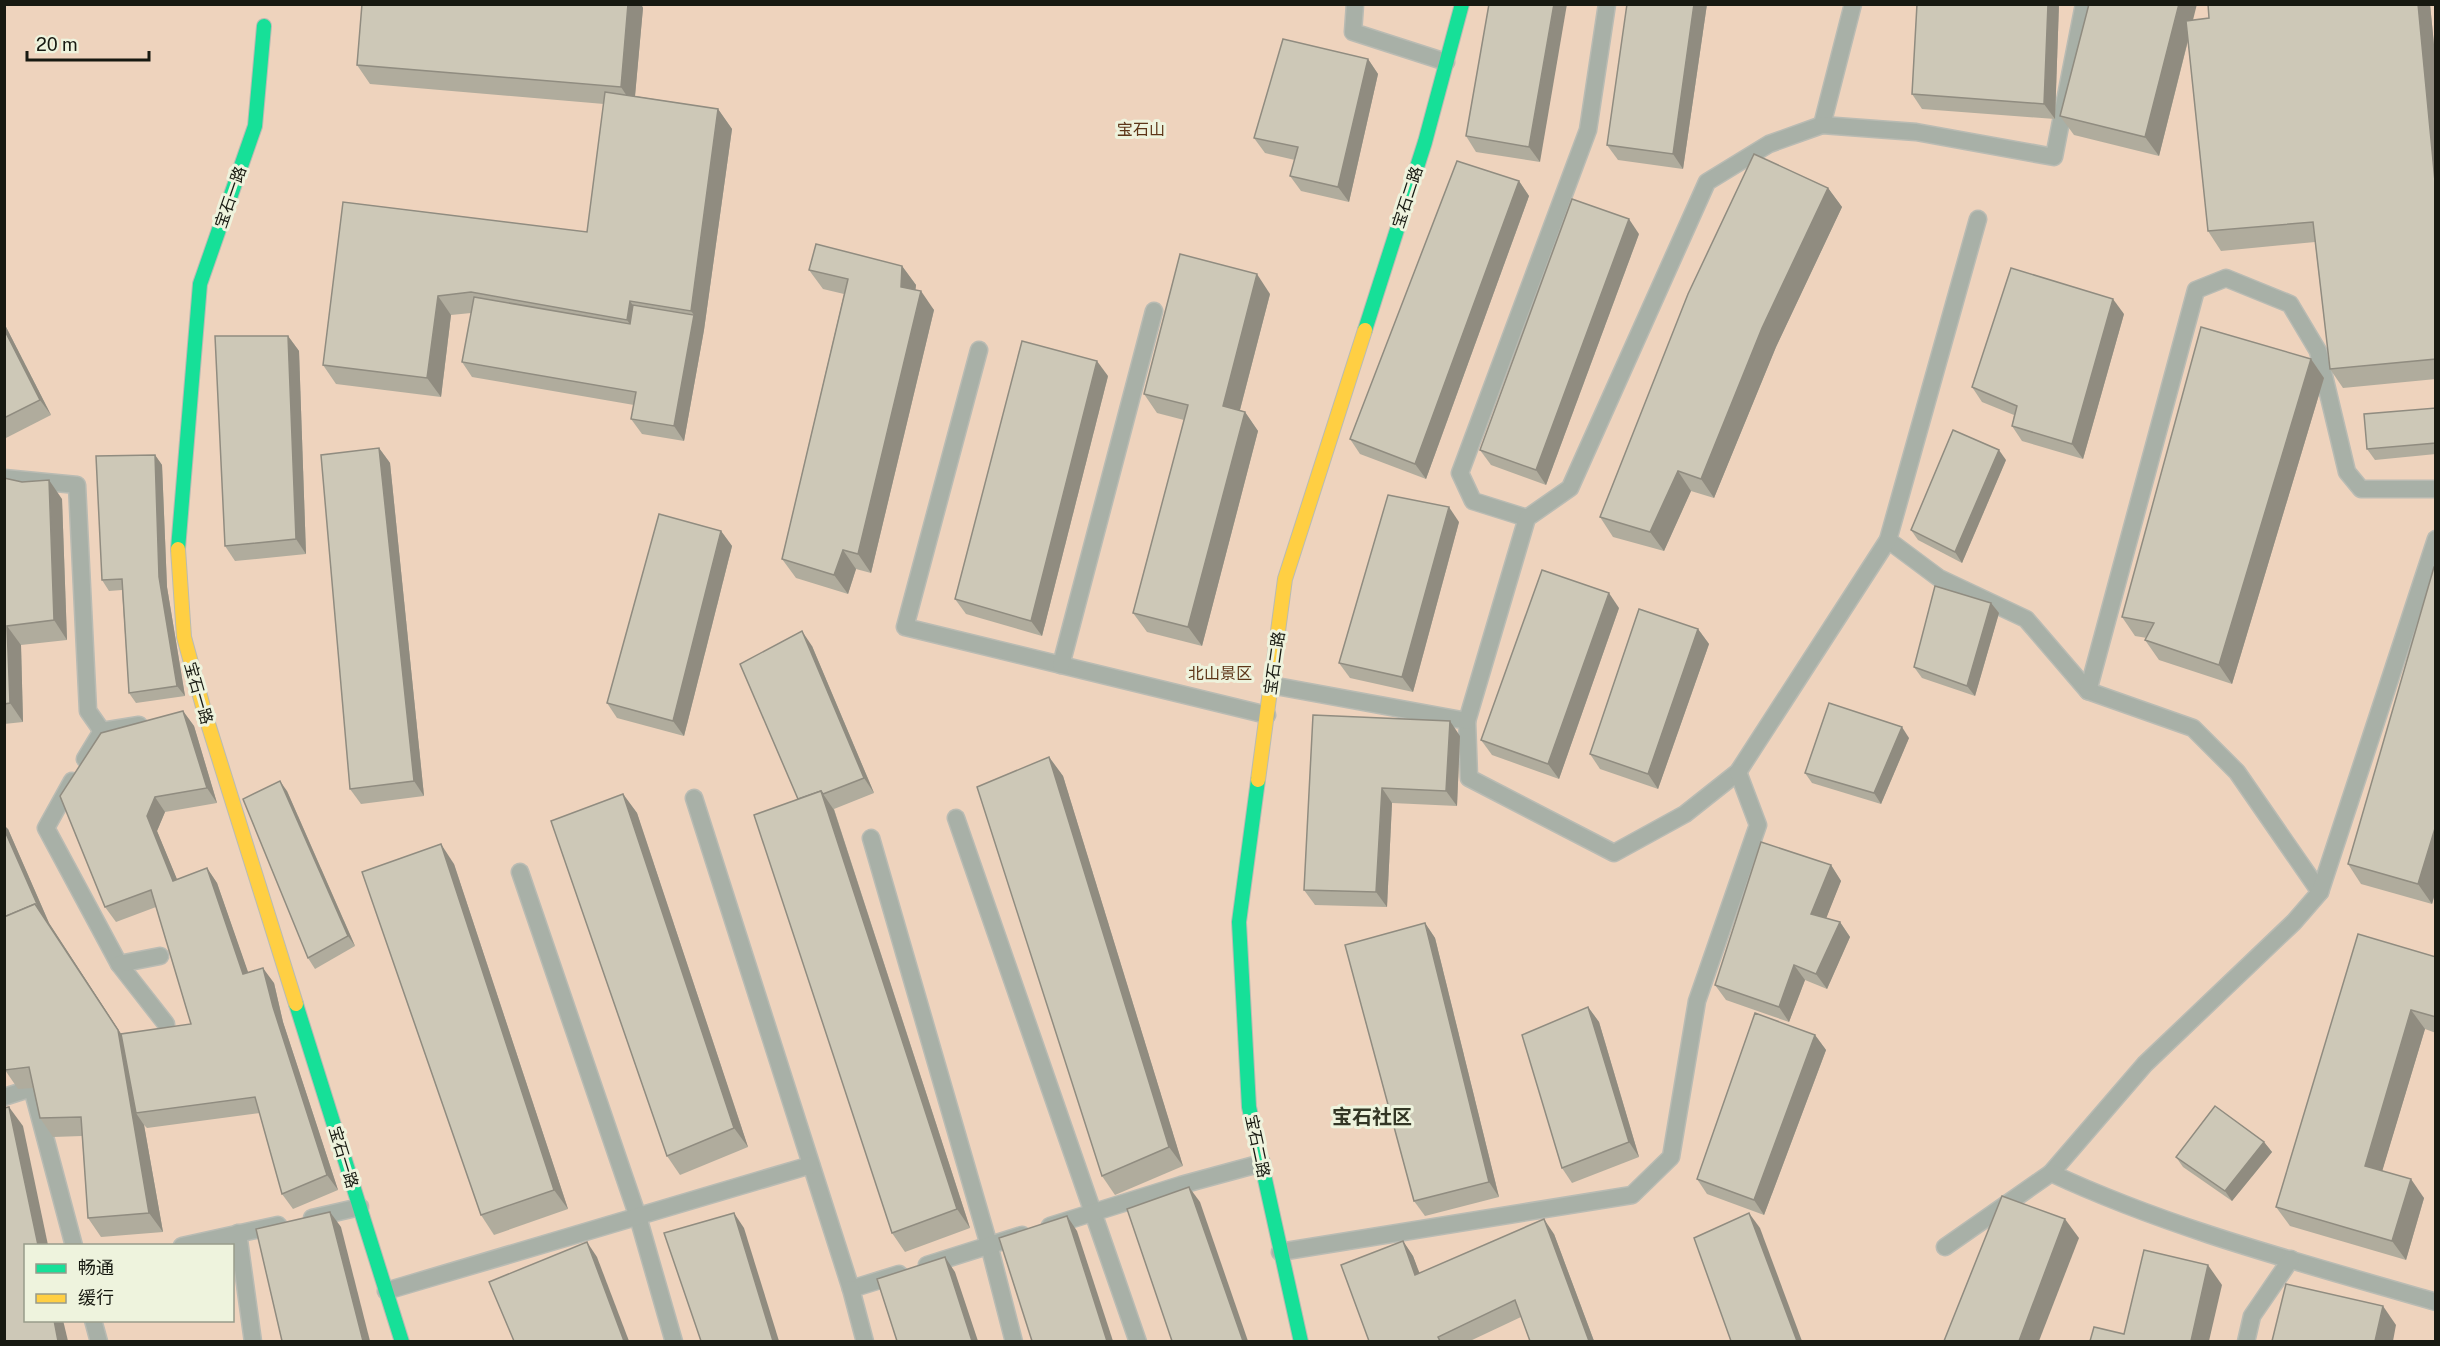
<svg xmlns="http://www.w3.org/2000/svg" width="2440" height="1346" viewBox="0 0 2440 1346" font-family="'Public Sans','Noto Sans SC',sans-serif">
<style>
.green{fill:#eed3bd;fill-rule:evenodd}
.lines{fill:none;stroke-linecap:round;stroke-linejoin:round}
.lane-casing{stroke:#b9bbb3;stroke-width:19}
.fast-casing{stroke:#b9bbb3;stroke-width:16}
.slow-casing{stroke:#b9bbb3;stroke-width:16}
.lane{stroke:#a8b0a7;stroke-width:16}
.fast{stroke:#16e098;stroke-width:14}
.slow{stroke:#ffcf43;stroke-width:14}
.wall{fill:#b0ac9d}
.shaded-wall{fill:#908c80}
.building{fill:#cdc8b7;stroke:#908c80;stroke-width:1.5}
.labels{text-anchor:middle;stroke-width:6;stroke-linejoin:round;paint-order:stroke}
.park-label{font-size:16px;fill:#5d3517;stroke:#eef3dd}
.street-label{font-size:16px;fill:#171911;stroke:#eef3dd}
.quarter-label{font-size:20px;font-weight:bold;fill:#333625;stroke:#eef3dd}
</style>
<rect width="100%" height="100%" fill="#dee0d5"/>
<path class="green" d="M5,5h2430v1336l-2430,1zM26,1246h206v74h-206z"/>
<g class="lines">
<g class="lane-casing">
<g id="lane">
<polyline points="1355,4 1353,32 1446,62"/>
<polyline points="1822,125 1853,4"/>
<polyline points="979,350 905,627 1267,715"/>
<polyline points="4,478 77,485 88,711 102,731"/>
<polyline points="1527,518 1473,501 1460,473 1588,130 1607,4"/>
<polyline points="1888,540 1939,578 2026,619 2088,691 2193,728 2237,772 2320,892"/>
<polyline points="1061,665 1154,311"/>
<polyline points="1271,685 1467,721 1469,778 1614,853 1685,814 1738,772 1888,540 1978,219"/>
<polyline points="2088,691 2196,290 2226,278 2290,304 2318,351 2347,472 2361,489 2436,489"/>
<polyline points="1467,721 1527,518 1570,488 1707,182 1769,144 1822,125 1916,132 2054,157 2084,4"/>
<polyline points="85,759 102,731 139,725"/>
<polyline points="72,781 46,828 119,964 166,1024"/>
<polyline points="694,798 851,1289 899,1274"/>
<polyline points="956,818 1138,1342"/>
<polyline points="871,838 989,1245 1014,1342"/>
<polyline points="520,872 638,1217 674,1342"/>
<polyline points="119,964 160,956"/>
<polyline points="4,1097 32,1088 74,1246"/>
<polyline points="2051,1173 2145,1064 2294,922 2320,892 2436,539"/>
<polyline points="312,1218 360,1207"/>
<polyline points="1050,1226 1181,1185 1262,1163"/>
<polyline points="238,1233 253,1342"/>
<polyline points="182,1246 278,1225"/>
<path d="M1945,1247l106,-74c122,57 255,91 385,129"/>
<polyline points="1280,1252 1632,1195 1671,1157 1697,1001 1758,825 1738,772"/>
<polyline points="927,1265 1022,1235"/>
<polyline points="851,1289 865,1342"/>
<polyline points="386,1291 811,1165"/>
<polyline points="93,1320 99,1342"/>
<polyline points="2246,1342 2252,1316 2291,1259"/>
</g>
</g>
<g class="fast-casing">
<g id="fast">
<polyline points="1365,330 1425,142 1462,4"/>
<polyline points="178,549 200,284 255,126 264,26"/>
<polyline points="1258,780 1239,922 1249,1107 1301,1342"/>
<polyline points="296,1004 402,1342"/>
</g>
</g>
<g class="slow-casing">
<g id="slow">
<polyline points="178,549 184,637 205,714 296,1004"/>
<polyline points="1258,780 1285,579 1365,330"/>
</g>
</g>
<use href="#lane" class="lane"/>
<use href="#fast" class="fast"/>
<use href="#slow" class="slow"/>
</g>
<g class="wall">
<polygon points="628,4 641,4 643,8 635,96 718,109 732,129 704,330 684,441 642,434 631,419 634,405 472,377 462,362 471,313 451,315 441,397 336,384 323,365 343,202 587,232 604,104 370,84 357,65"/>
<polygon points="1489,4 1540,162 1476,152 1466,136"/>
<polygon points="1627,4 1707,4 1683,169 1618,160 1607,145"/>
<polygon points="1917,4 2059,4 2055,119 1922,109 1912,94"/>
<polygon points="2208,4 2430,4 2436,65 2436,379 2343,388 2330,369 2315,242 2221,251 2208,231 2188,41 2159,156 2074,135 2060,116 2193,20 2209,18"/>
<polygon points="1368,59 1378,74 1349,202 1301,191 1290,176 1295,160 1265,153 1254,138"/>
<polygon points="1519,181 1529,196 1426,479 1360,454 1350,439"/>
<polygon points="1828,188 1842,207 1776,347 1714,498 1691,491 1664,551 1613,537 1600,517"/>
<polygon points="1639,234 1546,485 1491,465 1480,450"/>
<polygon points="902,266 916,285 915,290 934,310 871,573 856,569 848,594 796,578 782,559 844,294 823,289 809,270"/>
<polygon points="1270,294 1240,410 1245,412 1258,431 1202,646 1147,632 1133,613 1184,420 1157,413 1144,394"/>
<polygon points="2124,314 2083,459 2022,441 2012,426 2014,415 1982,402 1972,387"/>
<polygon points="4,323 51,415 4,439"/>
<polygon points="288,336 299,351 306,554 235,561 225,546"/>
<polygon points="2311,359 2324,378 2232,684 2159,660 2145,640 2147,638 2135,636 2122,617"/>
<polygon points="1108,376 1042,636 966,614 955,599"/>
<polygon points="2436,408 2436,454 2375,460 2367,449"/>
<polygon points="379,448 390,463 424,796 361,804 350,789"/>
<polygon points="155,455 162,465 167,587 185,696 136,703 129,693 122,590 109,591 102,580"/>
<polygon points="2006,460 1962,563 1918,540 1911,530"/>
<polygon points="4,478 62,499 67,640 21,645 23,722 4,724"/>
<polygon points="1459,522 1413,692 1350,678 1339,663"/>
<polygon points="721,531 732,546 684,736 617,718 607,703"/>
<polygon points="2436,567 2436,890 2432,904 2361,884 2348,864"/>
<polygon points="1991,603 1999,613 1975,696 1922,678 1914,667"/>
<polygon points="1619,608 1559,779 1492,755 1481,740"/>
<polygon points="1698,629 1709,644 1658,789 1600,769 1590,754"/>
<polygon points="812,646 874,793 834,809 970,1228 905,1252 892,1233 798,799"/>
<polygon points="183,711 194,726 217,803 165,812 157,831 177,880 207,868 217,883 248,973 274,983 283,1022 338,1190 293,1209 282,1194 260,1113 147,1128 144,1125 163,1232 101,1237 88,1218 82,1136 53,1137 40,1118 33,1088 18,1089 5,1070 8,829 49,923 121,1034 191,1024 156,907 116,922 105,907"/>
<polygon points="1313,715 1460,736 1457,806 1392,803 1387,907 1315,905 1304,890"/>
<polygon points="1909,738 1881,804 1812,783 1805,773"/>
<polygon points="1049,757 1063,776 1183,1166 1115,1195 1102,1176"/>
<polygon points="287,791 355,946 315,969 308,958"/>
<polygon points="623,794 637,813 748,1147 680,1175 667,1156"/>
<polygon points="454,864 568,1209 494,1235 481,1215"/>
<polygon points="1831,865 1841,881 1826,918 1840,922 1850,937 1827,989 1805,980 1789,1022 1726,1000 1715,985"/>
<polygon points="1425,923 1435,938 1499,1197 1425,1216 1414,1201"/>
<polygon points="2436,957 2436,1033 2425,1029 2382,1171 2424,1198 2406,1260 2290,1226 2276,1207"/>
<polygon points="1588,1007 1599,1022 1639,1157 1572,1183 1562,1168"/>
<polygon points="1815,1035 1826,1050 1764,1215 1707,1194 1697,1179"/>
<polygon points="2264,1142 2272,1152 2232,1201 2183,1167 2176,1157"/>
<polygon points="1554,1234 1594,1341 1530,1341 1521,1317 1470,1341 1369,1341 1403,1241 1413,1256 1419,1273"/>
</g>
<g class="shaded-wall">
<polygon points="628,4 641,4 643,8 634,107 621,87"/>
<polygon points="1554,4 1567,4 1540,162 1529,147"/>
<polygon points="1694,4 1707,4 1683,169 1673,154"/>
<polygon points="2048,4 2059,4 2055,119 2044,104"/>
<polygon points="2179,4 2197,4 2159,156 2145,137"/>
<polygon points="2418,4 2430,4 2436,65 2436,192"/>
<polygon points="1368,59 1378,74 1349,202 1338,187"/>
<polygon points="718,109 732,129 704,330 684,441 674,426 694,315 691,311"/>
<polygon points="1519,181 1529,196 1426,479 1415,464"/>
<polygon points="1828,188 1842,207 1776,347 1714,498 1701,479 1762,328"/>
<polygon points="1629,219 1639,234 1546,485 1536,470"/>
<polygon points="902,266 916,285 914,306 901,287"/>
<polygon points="1257,274 1270,294 1236,425 1223,406"/>
<polygon points="921,291 934,310 871,573 858,554"/>
<polygon points="438,296 451,315 441,397 427,378"/>
<polygon points="2113,299 2124,314 2083,459 2072,444"/>
<polygon points="630,301 643,320 640,339 627,320"/>
<polygon points="4,323 51,415 40,400 4,329"/>
<polygon points="288,336 299,351 306,554 296,539"/>
<polygon points="2311,359 2324,378 2232,684 2219,665"/>
<polygon points="1097,361 1108,376 1042,636 1031,621"/>
<polygon points="1245,412 1258,431 1202,646 1188,627"/>
<polygon points="379,448 390,463 424,796 414,781"/>
<polygon points="1999,450 2006,460 1962,563 1955,552"/>
<polygon points="155,455 162,465 167,587 185,696 177,686 159,577"/>
<polygon points="1678,471 1691,491 1664,551 1650,532"/>
<polygon points="49,480 62,499 67,640 54,620"/>
<polygon points="1449,507 1459,522 1413,692 1402,677"/>
<polygon points="721,531 732,546 684,736 673,721"/>
<polygon points="843,550 856,569 848,594 834,575"/>
<polygon points="1609,593 1619,608 1559,779 1548,764"/>
<polygon points="1991,603 1999,613 1975,696 1967,686"/>
<polygon points="7,626 21,645 23,722 10,703"/>
<polygon points="1698,629 1709,644 1658,789 1648,774"/>
<polygon points="802,631 812,646 874,793 864,778"/>
<polygon points="183,711 194,726 217,803 207,788"/>
<polygon points="1450,721 1460,736 1457,806 1446,791"/>
<polygon points="1902,727 1909,738 1881,804 1874,793"/>
<polygon points="1049,757 1063,776 1183,1166 1169,1147"/>
<polygon points="280,781 287,791 355,946 348,936"/>
<polygon points="1382,788 1392,803 1387,907 1376,892"/>
<polygon points="821,791 834,810 970,1228 957,1209"/>
<polygon points="623,794 637,813 748,1147 734,1128"/>
<polygon points="155,797 165,812 157,831 184,896 173,881 147,816"/>
<polygon points="4,825 8,829 49,923 131,1049 136,1113 144,1125 163,1232 149,1213 35,904 4,829"/>
<polygon points="2436,825 2436,890 2432,904 2418,884"/>
<polygon points="441,844 454,864 568,1209 554,1190"/>
<polygon points="1831,865 1841,881 1822,929 1811,914"/>
<polygon points="207,868 217,883 254,989 243,974"/>
<polygon points="1840,922 1850,937 1827,989 1816,974"/>
<polygon points="1425,923 1435,938 1499,1197 1489,1182"/>
<polygon points="1794,965 1805,980 1789,1022 1779,1007"/>
<polygon points="263,968 274,983 283,1022 338,1190 327,1175 273,1007"/>
<polygon points="1588,1007 1599,1022 1639,1157 1629,1142"/>
<polygon points="2411,1010 2425,1029 2378,1185 2365,1166"/>
<polygon points="1815,1035 1826,1050 1764,1215 1754,1200"/>
<polygon points="9,1107 23,1126 48,1245 38,1245"/>
<polygon points="2264,1142 2272,1152 2232,1201 2225,1191"/>
<polygon points="2411,1179 2424,1198 2406,1260 2392,1241"/>
<polygon points="1189,1187 1200,1202 1248,1341 1243,1341"/>
<polygon points="330,1212 341,1227 370,1341 363,1341"/>
<polygon points="734,1213 744,1228 779,1341 773,1341"/>
<polygon points="1749,1213 1760,1228 1802,1341 1797,1341"/>
<polygon points="1067,1216 1077,1231 1113,1341 1107,1341"/>
<polygon points="1544,1219 1554,1234 1594,1341 1589,1341"/>
<polygon points="2065,1219 2079,1238 2039,1341 2019,1341"/>
<polygon points="1403,1241 1413,1256 1426,1290 1415,1275"/>
<polygon points="587,1242 597,1257 629,1341 624,1341"/>
<polygon points="945,1257 955,1272 978,1341 972,1341"/>
<polygon points="2208,1265 2222,1285 2209,1341 2191,1341"/>
<polygon points="2383,1306 2396,1325 2393,1341 2375,1341"/>
<polygon points="54,1320 63,1320 68,1341 58,1341"/>
</g>
<g class="building">
<polygon points="362,4 628,4 621,87 357,65"/>
<polygon points="1489,4 1554,4 1529,147 1466,136"/>
<polygon points="1627,4 1694,4 1673,154 1607,145"/>
<polygon points="1917,4 2048,4 2044,104 1912,94"/>
<polygon points="2089,4 2179,4 2145,137 2060,116"/>
<polygon points="2208,4 2418,4 2436,192 2436,359 2330,369 2313,222 2208,231 2186,21 2209,18"/>
<polygon points="1283,39 1368,59 1338,187 1290,176 1298,147 1254,138"/>
<polygon points="605,92 718,109 691,311 630,301 627,320 471,292 438,296 427,378 323,365 343,202 587,232"/>
<polygon points="1754,154 1828,188 1762,328 1701,479 1678,471 1650,532 1600,517 1688,294"/>
<polygon points="1457,161 1519,181 1415,464 1350,439"/>
<polygon points="1572,199 1629,219 1536,470 1480,450"/>
<polygon points="816,244 902,266 901,287 921,291 858,554 843,550 834,575 782,559 848,279 809,270"/>
<polygon points="1180,254 1257,274 1223,406 1245,412 1188,627 1133,613 1188,405 1144,394"/>
<polygon points="2011,268 2113,299 2072,444 2012,426 2017,406 1972,387"/>
<polygon points="474,297 630,324 633,305 694,315 674,426 631,419 636,392 462,362"/>
<polygon points="2201,327 2311,359 2219,665 2145,640 2154,623 2122,617"/>
<polygon points="4,329 40,400 4,418"/>
<polygon points="215,336 288,336 296,539 225,546"/>
<polygon points="1022,341 1097,361 1031,621 955,599"/>
<polygon points="2436,408 2436,443 2367,449 2364,414"/>
<polygon points="1953,430 1999,450 1955,552 1911,530"/>
<polygon points="379,448 414,781 350,789 321,455"/>
<polygon points="155,455 159,577 177,686 129,693 122,579 102,580 96,456"/>
<polygon points="4,478 22,482 49,480 54,620 7,626 10,703 4,704"/>
<polygon points="1388,495 1449,507 1402,677 1339,663"/>
<polygon points="659,514 721,531 673,721 607,703"/>
<polygon points="2434,567 2436,567 2436,825 2418,884 2348,864"/>
<polygon points="1542,570 1609,593 1548,764 1481,740"/>
<polygon points="1935,586 1991,603 1967,686 1914,667"/>
<polygon points="1639,609 1698,629 1648,774 1590,754"/>
<polygon points="802,631 864,778 823,794 821,791 798,799 740,664"/>
<polygon points="1829,703 1902,727 1874,793 1805,773"/>
<polygon points="183,711 207,788 155,797 147,816 173,881 207,868 243,974 263,968 273,1007 327,1175 282,1194 255,1097 136,1113 121,1034 191,1024 151,890 105,907 60,796 101,733"/>
<polygon points="1313,715 1450,721 1446,791 1382,788 1376,892 1304,890"/>
<polygon points="1049,757 1169,1147 1102,1176 977,787"/>
<polygon points="280,781 348,936 308,958 243,799"/>
<polygon points="821,791 957,1209 892,1233 754,815"/>
<polygon points="623,794 734,1128 667,1156 551,821"/>
<polygon points="4,829 41,913 35,904 4,917"/>
<polygon points="1761,842 1831,865 1811,914 1840,922 1816,974 1794,965 1779,1007 1715,985"/>
<polygon points="441,844 554,1190 481,1215 362,872"/>
<polygon points="35,904 118,1030 149,1213 88,1218 81,1117 40,1118 29,1067 5,1070 4,917"/>
<polygon points="1425,923 1489,1182 1414,1201 1345,945"/>
<polygon points="2358,934 2436,957 2436,1017 2411,1010 2365,1166 2411,1179 2392,1241 2276,1207"/>
<polygon points="1588,1007 1629,1142 1562,1168 1522,1035"/>
<polygon points="1755,1013 1815,1035 1754,1200 1697,1179"/>
<polygon points="2215,1106 2264,1142 2225,1191 2176,1157"/>
<polygon points="9,1107 38,1245 26,1245 26,1320 54,1320 58,1341 4,1341 4,1108"/>
<polygon points="1189,1187 1243,1341 1172,1341 1127,1209"/>
<polygon points="2002,1196 2065,1219 2019,1341 1944,1341"/>
<polygon points="330,1212 363,1341 282,1341 256,1229"/>
<polygon points="734,1213 773,1341 701,1341 664,1233"/>
<polygon points="1749,1213 1797,1341 1731,1341 1694,1238"/>
<polygon points="1067,1216 1107,1341 1032,1341 999,1238"/>
<polygon points="1544,1219 1589,1341 1530,1341 1515,1300 1438,1337 1440,1341 1369,1341 1341,1265 1403,1241 1415,1275"/>
<polygon points="587,1242 624,1341 514,1341 489,1282"/>
<polygon points="2144,1250 2208,1265 2191,1341 2090,1341 2094,1327 2124,1334"/>
<polygon points="945,1257 972,1341 897,1341 877,1279"/>
<polygon points="2286,1284 2383,1306 2375,1341 2272,1341"/>
</g>
<g class="labels">
<g class="park-label">
<text x="1141" y="135">宝石山</text>
<text x="1220" y="679">北山景区</text>
</g>
<g class="street-label">
<text transform="translate(230 197) rotate(-71)" y="6">宝石一路</text>
<text transform="translate(1407 197) rotate(-72)" y="6">宝石二路</text>
<text transform="translate(1274 663) rotate(-82)" y="6">宝石二路</text>
<text transform="translate(199 693) rotate(74)" y="6">宝石一路</text>
<text transform="translate(1258 1146) rotate(78)" y="6">宝石二路</text>
<text transform="translate(344 1157) rotate(73)" y="6">宝石一路</text>
</g>
<g class="quarter-label">
<text x="1372" y="1124">宝石社区</text>
</g>
</g>
<rect width="2440" height="1346" fill="none" stroke="#171911" stroke-width="12"/>
<rect x="24" y="1244" width="210" height="78" fill="#eef3dd" stroke="#989c8b" stroke-width="1.5"/>
<rect x="36" y="1264" width="30" height="9" fill="#16e098" stroke="#989c8b" stroke-width="1.5"/>
<text x="78" y="1274" font-size="18" fill="#171911">畅通</text>
<rect x="36" y="1294" width="30" height="9" fill="#ffcf43" stroke="#989c8b" stroke-width="1.5"/>
<text x="78" y="1304" font-size="18" fill="#171911">缓行</text>
<path d="M27 51v9h122v-9" fill="none" stroke="#171911" stroke-width="3"/>
<text x="36" y="51" font-size="18" fill="#171911" stroke="#eef3dd" stroke-width="4.5" paint-order="stroke">20 m</text>
</svg>
